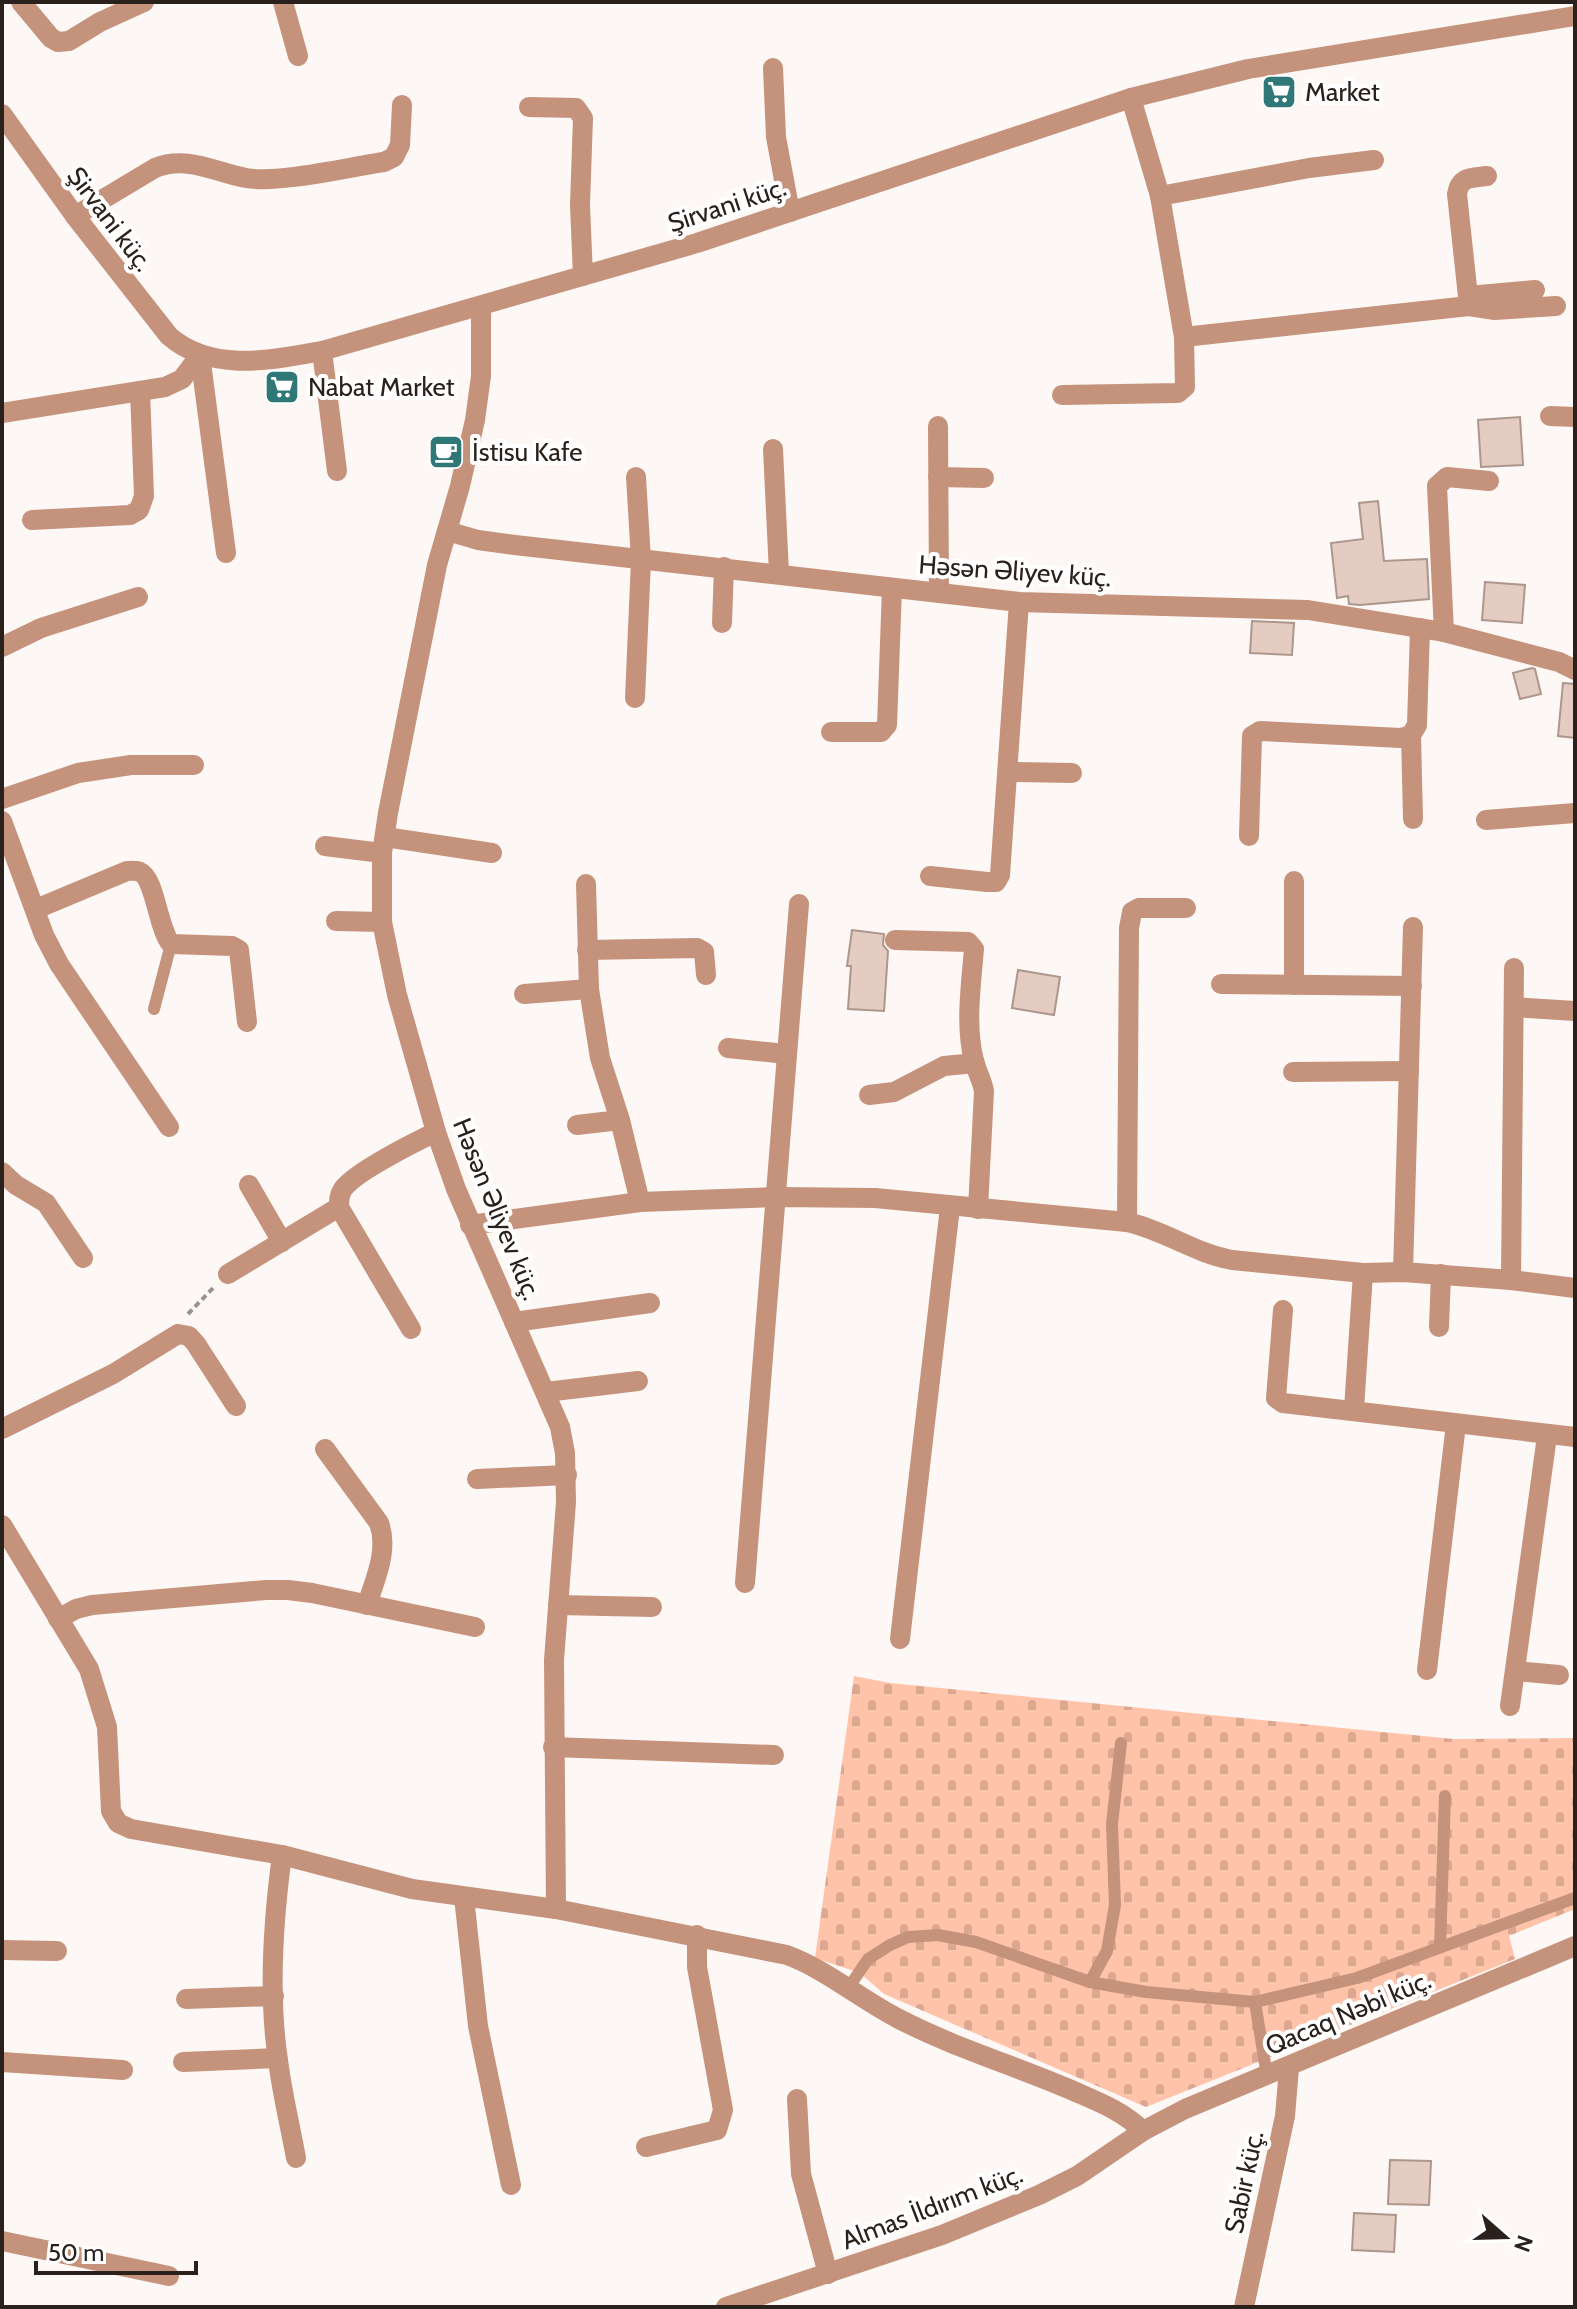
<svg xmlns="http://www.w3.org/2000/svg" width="1577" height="2309" viewBox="0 0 1577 2309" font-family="Cabin,sans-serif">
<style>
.cemetery{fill:url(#cemetery-stones)}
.building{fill:#e5ccc2;stroke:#ad968c;stroke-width:2}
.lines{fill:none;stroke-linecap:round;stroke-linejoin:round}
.path{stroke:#99928f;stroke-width:4;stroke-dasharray:6 4;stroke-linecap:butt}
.service{stroke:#c5927c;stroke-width:12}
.minor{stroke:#c5927c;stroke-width:20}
.tertiary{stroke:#c5927c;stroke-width:20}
.labels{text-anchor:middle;stroke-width:8;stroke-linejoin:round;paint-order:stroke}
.poi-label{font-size:26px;fill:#2a211d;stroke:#fff;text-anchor:start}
.street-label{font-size:26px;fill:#2a211d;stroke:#fff}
</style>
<defs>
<pattern id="cemetery-stones" width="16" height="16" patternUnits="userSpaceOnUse" patternTransform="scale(2)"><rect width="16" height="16" fill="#ffc3a9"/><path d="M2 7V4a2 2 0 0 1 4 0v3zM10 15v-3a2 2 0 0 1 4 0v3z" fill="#dba791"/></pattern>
</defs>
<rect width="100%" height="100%" fill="#fdf8f5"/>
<polygon class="cemetery" points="854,1676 890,1683 1453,1739 1575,1738 1575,1909 1509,1936 1515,1959 1146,2107 884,1994 860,1973 815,1958"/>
<g class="building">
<polygon points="1520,417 1523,465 1481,467 1478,420"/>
<polygon points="1378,501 1384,561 1427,559 1429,599 1360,605 1349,604 1348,596 1337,598 1331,543 1363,539 1359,503"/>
<polygon points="1485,582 1525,585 1522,623 1482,620"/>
<polygon points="1252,621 1294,623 1292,655 1250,653"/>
<polygon points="1532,668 1535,669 1541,694 1520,699 1513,673"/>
<polygon points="1563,683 1575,684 1575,738 1558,736"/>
<polygon points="852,930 884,934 883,945 888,951 884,1011 848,1009 851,966 847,966"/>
<polygon points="1018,970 1060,977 1054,1015 1012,1008"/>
<polygon points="1390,2160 1431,2161 1429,2205 1388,2204"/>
<polygon points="1354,2213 1396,2215 1394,2252 1352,2250"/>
</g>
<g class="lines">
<polyline class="path" points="188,1314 215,1286"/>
<g class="service">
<polyline points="154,1009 171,944"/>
<polyline points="1440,1947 1445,1796"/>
<polyline points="1090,1982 1107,1951 1115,1905 1112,1824 1121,1743"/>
<polyline points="847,1990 868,1959 890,1945 908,1937 938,1935 976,1942 1090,1982 1146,1992 1255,2002 1357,1978 1575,1898"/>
<polyline points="1255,2002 1267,2076"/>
</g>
<g class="minor">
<polyline points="21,2 51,38 58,42 69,41 100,22 144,2"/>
<polyline points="283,2 298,56"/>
<polyline points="773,68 776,137 790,212"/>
<polyline points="1131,98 1160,196 1184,337 1469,306 1495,310 1556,306"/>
<polyline points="529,107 576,108 583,118 580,205 583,276"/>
<path d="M2,114l73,102 94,120c43,37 102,24 153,15l375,-108 434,-145 117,-29 327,-53"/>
<polyline points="1160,196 1309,168 1374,160"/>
<path d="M75,216l80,-48c32,-13 59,4 91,10 32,6 103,-11 138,-16l10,-5 6,-12 2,-40"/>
<polyline points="1468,296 1535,290"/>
<path d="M1469,306l-12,-112c3,-18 15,-16 30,-18"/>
<polyline points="481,307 481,376 475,420 460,486 437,565 388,813 382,853 382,922 397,995 436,1132 456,1189 560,1427 565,1453 566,1502 554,1660 556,1909"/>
<polyline points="322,351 337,471"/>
<polyline points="200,355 226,553"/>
<polyline points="1062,395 1178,393 1185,387 1184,337"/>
<polyline points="2,413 165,387 182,379 200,355"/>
<polyline points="1550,416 1575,417"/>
<polyline points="938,426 939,593"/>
<polyline points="773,449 779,573"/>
<polyline points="938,477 984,478"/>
<polyline points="32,520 130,515 139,510 144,496 140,391"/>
<polyline points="447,531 478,540 515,545 1019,602 1308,610 1444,632 1559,662 1575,670"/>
<polyline points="722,623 724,567"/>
<polyline points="1444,632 1437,486 1447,477 1489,481"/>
<polyline points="2,647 41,628 138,597"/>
<polyline points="635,698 641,560 636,477"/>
<polyline points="831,732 881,732 887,725 892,588"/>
<polyline points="1411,735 1413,819"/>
<polyline points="1009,772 1072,773"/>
<polyline points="2,799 78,773 131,765 194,765"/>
<polyline points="1486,820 1575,813"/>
<polyline points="2,821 44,935 59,964 169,1127"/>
<polyline points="1249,836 1252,736 1260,731 1401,738 1411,735 1417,725 1420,628"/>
<polyline points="385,837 492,853"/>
<polyline points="325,846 382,853"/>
<polyline points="930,876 987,882 996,882 1000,875 1019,602"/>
<polyline points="586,884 589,989 600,1058 620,1120 640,1202"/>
<path d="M36,909l91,-38c4,0 9,-1 13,1 15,6 18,57 31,72l61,2 7,4 8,72"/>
<polyline points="336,921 382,922"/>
<path d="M895,940l73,2 6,7c-3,37 -9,76 0,112 3,11 8,19 10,30l-6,118"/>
<polyline points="587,950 697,948 704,952 706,975"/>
<polyline points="1221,984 1412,986"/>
<polyline points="1294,985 1294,881"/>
<polyline points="524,994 589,989"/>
<polyline points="1514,1007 1575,1011"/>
<polyline points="728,1048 786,1054"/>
<polyline points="1293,1072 1409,1071"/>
<polyline points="869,1095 894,1092 944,1066 975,1063"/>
<polyline points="577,1125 620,1120"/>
<polyline points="2,1172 16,1185 46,1203 83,1258"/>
<polyline points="249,1185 282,1242"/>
<polyline points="1127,1222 1129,928 1132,912 1139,908 1186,908"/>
<path d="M470,1225l170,-23 135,-5 100,1 252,24c37,8 67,31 105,38l131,13 40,-1 108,8 64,8"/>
<polyline points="1403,1272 1413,927"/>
<polyline points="228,1274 339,1207"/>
<polyline points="1511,1280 1514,968"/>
<polyline points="1283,1310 1276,1398 1283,1403 1575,1437"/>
<polyline points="514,1322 650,1303"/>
<polyline points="1439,1327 1441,1274"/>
<path d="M411,1329l-72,-122c0,-7 0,-12 4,-18 12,-17 72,-47 93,-57"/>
<polyline points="546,1392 638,1381"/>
<polyline points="1354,1409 1363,1273"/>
<polyline points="2,1429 113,1374 178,1334 189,1336 196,1344 236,1406"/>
<path d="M325,1449l54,74c10,27 -4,56 -12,82"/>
<polyline points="477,1479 567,1475"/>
<path d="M2,1525l87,144 18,58 4,84 7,12 13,6 151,26 130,34 144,20 231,46c40,15 73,44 112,64 54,28 114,46 170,70 27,12 53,21 74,42"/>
<polyline points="745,1583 799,904"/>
<polyline points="558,1605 652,1607"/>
<polyline points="58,1619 76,1609 92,1605 266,1590 288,1590 312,1593 475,1627"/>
<polyline points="900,1639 950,1207"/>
<polyline points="1427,1670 1456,1424"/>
<polyline points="1515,1671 1559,1675"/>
<polyline points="1510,1706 1547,1436"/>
<polyline points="553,1747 774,1755"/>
<path d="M282,1855c-9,67 -14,139 -4,205 4,33 12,65 18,98"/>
<polyline points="464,1897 478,2026 511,2185"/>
<polyline points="2,1950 57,1951"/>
<polyline points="186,1999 274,1996"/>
<polyline points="2,2062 123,2070"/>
<polyline points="183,2062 277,2058"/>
<polyline points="797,2099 801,2174 828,2274"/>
<polyline points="646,2147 717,2130 723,2110 697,1967 697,1935"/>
<polyline points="2,2241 169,2276"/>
<polyline points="1244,2307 1285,2116 1289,2068"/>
</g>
<polyline class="tertiary" points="726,2307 942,2235 1039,2195 1077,2176 1143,2131 1185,2109 1575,1946"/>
</g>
<defs>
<g id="supermarket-square" transform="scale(1.8)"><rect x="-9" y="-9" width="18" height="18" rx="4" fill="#2f7877" stroke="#fff"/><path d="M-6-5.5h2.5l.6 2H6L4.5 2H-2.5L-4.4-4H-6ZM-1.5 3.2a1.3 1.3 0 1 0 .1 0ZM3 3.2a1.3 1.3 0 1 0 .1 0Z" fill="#fff"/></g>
<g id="cafe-square" transform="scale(1.8)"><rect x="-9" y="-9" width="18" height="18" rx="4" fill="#2f7877" stroke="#fff"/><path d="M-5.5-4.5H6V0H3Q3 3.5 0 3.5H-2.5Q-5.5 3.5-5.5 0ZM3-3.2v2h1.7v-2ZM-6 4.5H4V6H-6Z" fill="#fff"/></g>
</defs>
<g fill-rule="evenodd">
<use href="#supermarket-square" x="1279" y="92"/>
<use href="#supermarket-square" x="282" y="387"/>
<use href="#cafe-square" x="446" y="452"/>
</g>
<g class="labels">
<g class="poi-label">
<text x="1305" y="101">Market</text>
<text x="308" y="396">Nabat Market</text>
<text x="472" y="461">İstisu Kafe</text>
</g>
<g class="street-label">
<text transform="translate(727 205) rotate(-18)" y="9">Şirvani küç.</text>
<text transform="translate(110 219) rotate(53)" y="9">Şirvani küç.</text>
<text transform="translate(1015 571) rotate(4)" y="9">Həsən Əliyev küç.</text>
<text transform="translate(497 1209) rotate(68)" y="9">Həsən Əliyev küç.</text>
<text transform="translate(1348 2013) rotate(-23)" y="9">Qacaq Nəbi küç.</text>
<text transform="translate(1244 2182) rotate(-78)" y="9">Sabir küç.</text>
<text transform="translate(932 2207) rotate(-21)" y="9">Almas İldırım küç.</text>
</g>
</g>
<rect width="1577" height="2309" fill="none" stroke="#2a211d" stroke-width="8"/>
<g transform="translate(1505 2237) rotate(110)" stroke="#ffffff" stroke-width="6" paint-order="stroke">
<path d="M0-6L14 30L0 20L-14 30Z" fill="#2a211d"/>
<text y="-12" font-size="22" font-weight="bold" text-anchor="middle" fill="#2a211d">N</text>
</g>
<path d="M36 2261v12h160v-12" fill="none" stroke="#2a211d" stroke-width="4"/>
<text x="48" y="2261" font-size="24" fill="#2a211d" stroke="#ffffff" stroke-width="6" paint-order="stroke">50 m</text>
</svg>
